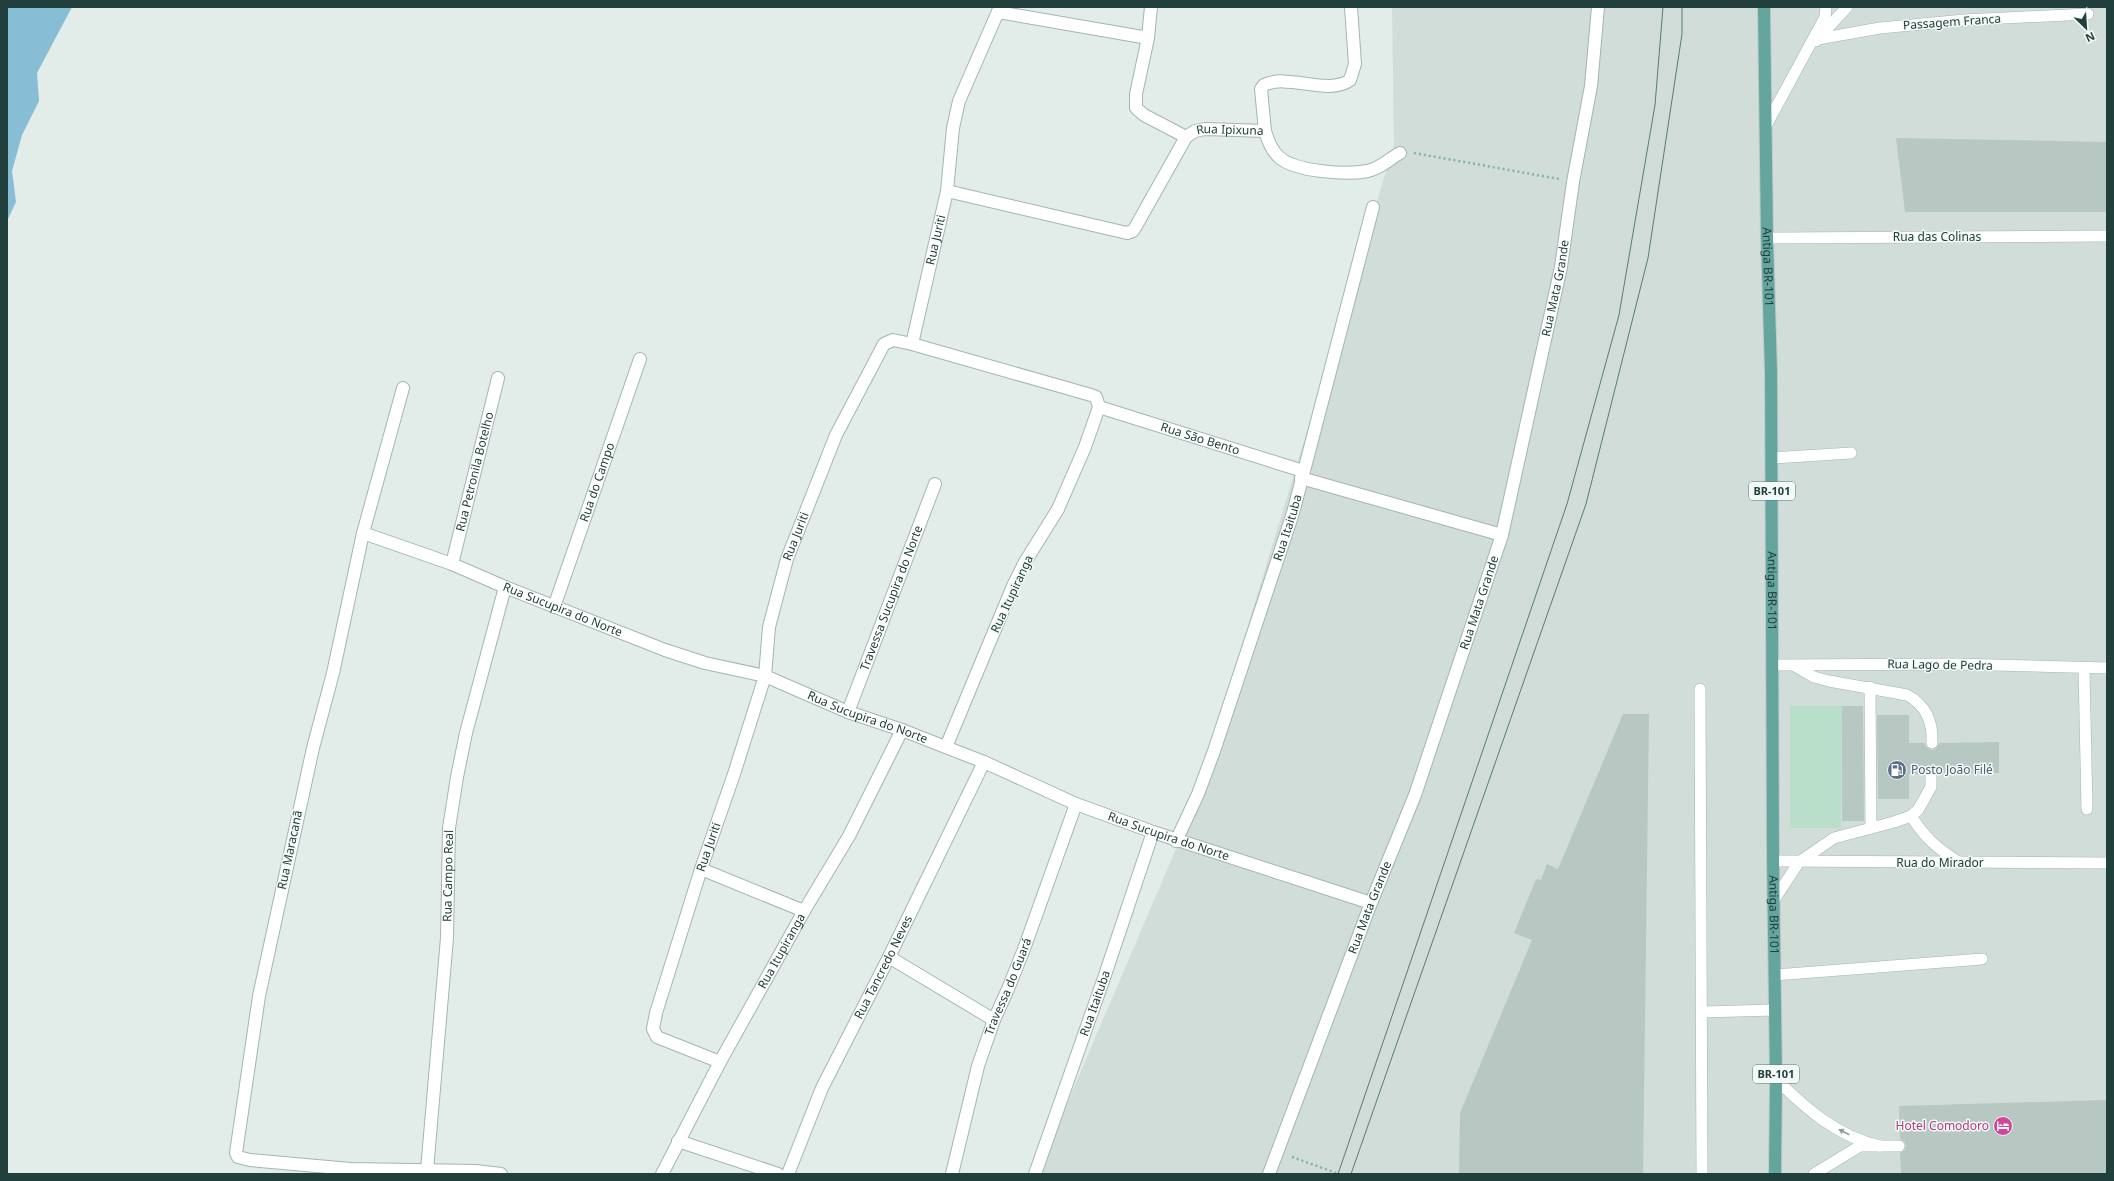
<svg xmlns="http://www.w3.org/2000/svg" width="2114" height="1181" viewBox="0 0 2114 1181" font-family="'Noto Sans',sans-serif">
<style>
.built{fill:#d0ddd9}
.green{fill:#b9dfca}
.water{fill:#87bdd5}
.building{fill:#b7c8c3}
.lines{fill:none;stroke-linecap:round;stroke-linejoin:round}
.lane-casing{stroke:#a4b5b2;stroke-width:12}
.street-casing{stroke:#a4b5b2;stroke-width:14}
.primary-casing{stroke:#c1c9c8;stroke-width:14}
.path{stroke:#80b3ab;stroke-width:2.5;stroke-dasharray:2 3;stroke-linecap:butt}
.lane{stroke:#fff;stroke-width:11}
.street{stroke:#fff;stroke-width:12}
.primary{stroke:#64a59e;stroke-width:12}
.tram{stroke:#5b7b77;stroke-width:1}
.oneway{fill:#909f9e}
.labels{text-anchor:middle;stroke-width:3;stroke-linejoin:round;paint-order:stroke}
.shield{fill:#f3f9f7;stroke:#607774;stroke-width:1}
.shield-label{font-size:11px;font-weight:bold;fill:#213f3c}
.street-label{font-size:12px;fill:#213f3c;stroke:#f3f9f7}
.service-label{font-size:12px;fill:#4e5e75;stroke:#f3f9f7;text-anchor:start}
.hotel-label{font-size:12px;fill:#b23c85;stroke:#f3f9f7;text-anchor:end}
</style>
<rect width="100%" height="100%" fill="#e2edea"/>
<polygon class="built" points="1392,7 2107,7 2107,1174 1037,1174 1190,816 1394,145"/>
<polygon class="green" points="1790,706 1842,706 1841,828 1790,828"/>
<polygon class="water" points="7,7 72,7 37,73 39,101 22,135 12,171 16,202 7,221"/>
<g class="building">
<polygon points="1896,138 2107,142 2107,212 1905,212"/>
<polygon points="1842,706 1863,706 1864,821 1842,821"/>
<polygon points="1623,714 1649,714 1643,1174 1459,1174 1460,1113 1532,940 1514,933 1536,879 1541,880 1547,864 1558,869"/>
<polygon points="1877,715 1909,715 1909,743 1925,743 1926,747 1932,750 1936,749 1939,743 1999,742 1999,773 1938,773 1935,768 1931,767 1925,770 1924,774 1909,774 1909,799 1878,799"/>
<polygon points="2107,1100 2107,1174 1901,1174 1900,1153 1905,1150 1906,1146 1905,1142 1900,1139 1899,1106"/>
</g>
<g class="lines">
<g class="lane-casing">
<g id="lane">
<polyline points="1818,39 1880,28 1964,20 2088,14"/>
<polyline points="1816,41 1847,7"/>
<polyline points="1767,124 1825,17 1826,7"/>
<polyline points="1767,238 2107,236"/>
<polyline points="1772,458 1851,453"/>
<polyline points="1774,665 1955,664 2107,668"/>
<path d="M1795,666l19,11 15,4 78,14c19,10 26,27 25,48"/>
<polyline points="2084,669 2087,809"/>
<polyline points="1870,687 1871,828"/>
<polyline points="1700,689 1702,1174"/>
<path d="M1911,816c14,22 27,33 49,47"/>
<polyline points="1773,861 2107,863"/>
<polyline points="1774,900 1799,862 1834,838 1894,822 1911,816 1918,810 1931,787 1931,774"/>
<polyline points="1775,975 1982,959"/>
<polyline points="1702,1012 1775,1010"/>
<path d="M1776,1079c30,30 62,58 104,67"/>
<polyline points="1814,1174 1860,1146 1899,1146"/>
</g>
</g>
<g class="street-casing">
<g id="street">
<polyline points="1151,7 1148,38 1136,94 1136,108 1144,115 1186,137"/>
<polyline points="998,12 1148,38"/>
<path d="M1265,131l-4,-42 3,-4c24,-12 64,11 86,-5l5,-16 -4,-57"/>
<path id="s1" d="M947,191l180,42 6,-2 3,-5 50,-89 9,-6 10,-2 60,2c3,9 6,19 14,26 16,15 68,18 89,14 13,-3 21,-12 32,-18"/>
<polyline points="912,344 1091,395 1096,397 1099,407 1085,447 1058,509 1025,562 1013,586 946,747"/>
<polyline points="403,388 363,533 333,673 313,748 259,996 236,1153 238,1157 250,1160 350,1169 476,1171 501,1174"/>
<path id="s2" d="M1099,407l204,64"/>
<polyline points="1301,478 1502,535"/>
<path id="s3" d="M363,533l89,31 53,23 160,63 40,13 60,13 83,36 54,18 82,32 92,42 77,28 218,71"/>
<path id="s4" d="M452,564l46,-186"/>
<path id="s5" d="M554,607l86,-248"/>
<path id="s6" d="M848,712l87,-228"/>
<path id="s7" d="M1176,841l22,-47 16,-43 79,-238 80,-306"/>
<polyline points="701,869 804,911"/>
<polyline points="889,957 994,1020"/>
<path id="s8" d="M720,1062l-63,-25 -4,-8 3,-16 45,-144 33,-95 31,-98 4,-49 18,-68 49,-124 48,-91 9,-4 19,4 35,-153 6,-63 6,-27 41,-94"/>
<polyline points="678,1141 778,1174"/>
<path id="s9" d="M427,1170l20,-232 2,-110 8,-51 9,-44 39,-146"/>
<path id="s10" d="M662,1174l58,-112 84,-151 45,-75 53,-106"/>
<path id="s11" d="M788,1174l34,-86 67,-131 95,-195"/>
<path id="s12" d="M952,1174l26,-108 16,-46 14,-31 16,-40 52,-145"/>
<path id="s13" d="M1035,1174l69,-196 49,-146"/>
<path id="s14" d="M1269,1174l102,-271 44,-108 87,-260 59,-268 12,-85 18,-96 7,-79"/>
</g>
</g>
<g class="primary-casing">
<g id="primary">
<path id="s15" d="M1764,7l3,231 4,134 2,489 3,218 -1,95"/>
</g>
</g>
<g class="path">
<polyline points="1414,153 1559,179"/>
<polyline points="1292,1157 1339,1174"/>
</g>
<use href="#lane" class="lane"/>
<use href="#street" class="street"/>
<use href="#primary" class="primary"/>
<g class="tram">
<polyline points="1338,1174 1567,504 1619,315 1655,105 1663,7"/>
<polyline points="1351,1174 1586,504 1648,258 1682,34 1682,7"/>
</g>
</g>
<defs><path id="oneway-solid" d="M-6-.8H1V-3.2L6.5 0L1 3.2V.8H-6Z"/></defs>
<use class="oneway" href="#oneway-solid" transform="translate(1844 1132) rotate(-152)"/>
<defs>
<g id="fuel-disc" transform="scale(1)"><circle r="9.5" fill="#5c6f8a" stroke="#f3f9f7"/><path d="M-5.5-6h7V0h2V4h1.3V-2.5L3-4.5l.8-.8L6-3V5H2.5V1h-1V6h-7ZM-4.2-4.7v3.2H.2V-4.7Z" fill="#fff"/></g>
<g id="hotel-disc" transform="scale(1)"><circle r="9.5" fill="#d1479c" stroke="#f3f9f7"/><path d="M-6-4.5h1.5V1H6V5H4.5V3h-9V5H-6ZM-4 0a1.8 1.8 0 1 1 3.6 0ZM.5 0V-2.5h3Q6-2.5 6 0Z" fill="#fff"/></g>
</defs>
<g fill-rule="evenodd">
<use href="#fuel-disc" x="1897" y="770"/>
<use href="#hotel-disc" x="2003" y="1126"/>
</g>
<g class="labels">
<g class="shield">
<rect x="1749" y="482" width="46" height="18" rx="3"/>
<rect x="1753" y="1065" width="46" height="18" rx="3"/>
</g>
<g class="shield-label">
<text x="1772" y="495">BR-101</text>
<text x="1776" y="1078">BR-101</text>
</g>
<g class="street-label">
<text transform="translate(1952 22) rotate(-4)" y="4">Passagem Franca</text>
<text dy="4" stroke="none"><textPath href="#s1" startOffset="345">Rua Ipixuna</textPath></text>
<text x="1937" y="241">Rua das Colinas</text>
<text dy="4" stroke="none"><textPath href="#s8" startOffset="939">Rua Juriti</textPath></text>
<text dy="4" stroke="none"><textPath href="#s15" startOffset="260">Antiga BR-101</textPath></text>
<text dy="4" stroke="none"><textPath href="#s14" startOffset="933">Rua Mata Grande</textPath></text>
<text dy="4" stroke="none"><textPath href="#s2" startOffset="106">Rua São Bento</textPath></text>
<text dy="4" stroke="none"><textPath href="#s4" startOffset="95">Rua Petronila Botelho</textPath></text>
<text dy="4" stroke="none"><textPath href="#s5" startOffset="132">Rua do Campo</textPath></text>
<text dy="4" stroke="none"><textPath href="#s7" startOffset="333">Rua Itaituba</textPath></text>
<text dy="4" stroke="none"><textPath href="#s8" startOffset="591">Rua Juriti</textPath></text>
<text dy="4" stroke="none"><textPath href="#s15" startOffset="584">Antiga BR-101</textPath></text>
<text transform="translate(1012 594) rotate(-65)" y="4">Rua Itupiranga</text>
<text dy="4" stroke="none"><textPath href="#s6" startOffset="122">Travessa Sucupira do Norte</textPath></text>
<text dy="4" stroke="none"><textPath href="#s14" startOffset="609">Rua Mata Grande</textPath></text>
<text dy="4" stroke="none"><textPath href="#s3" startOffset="214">Rua Sucupira do Norte</textPath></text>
<text transform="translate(1940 665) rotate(1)" y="4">Rua Lago de Pedra</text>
<text dy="4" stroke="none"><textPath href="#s3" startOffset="538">Rua Sucupira do Norte</textPath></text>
<text dy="4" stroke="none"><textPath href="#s3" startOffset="862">Rua Sucupira do Norte</textPath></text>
<text dy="4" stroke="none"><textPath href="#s8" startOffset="267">Rua Juriti</textPath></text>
<text transform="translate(290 850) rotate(-78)" y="4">Rua Maracanã</text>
<text x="1940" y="867">Rua do Mirador</text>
<text dy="4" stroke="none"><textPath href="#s9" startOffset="295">Rua Campo Real</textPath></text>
<text dy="4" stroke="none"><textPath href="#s14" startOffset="285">Rua Mata Grande</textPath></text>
<text dy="4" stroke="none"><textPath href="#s15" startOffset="908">Antiga BR-101</textPath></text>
<text dy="4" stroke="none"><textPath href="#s10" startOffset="253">Rua Itupiranga</textPath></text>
<text dy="4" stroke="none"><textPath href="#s11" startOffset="228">Rua Tancredo Neves</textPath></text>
<text dy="4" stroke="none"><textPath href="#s12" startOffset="196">Travessa do Guará</textPath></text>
<text dy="4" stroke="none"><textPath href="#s13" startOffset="181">Rua Itaituba</textPath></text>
</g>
<g class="service-label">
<text x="1911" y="774">Posto João Filé</text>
</g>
<g class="hotel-label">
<text x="1989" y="1130">Hotel Comodoro</text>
</g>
</g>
<rect width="2114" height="1181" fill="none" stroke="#213f3c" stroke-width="16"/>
<g transform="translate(2086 28) rotate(155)" stroke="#f3f9f7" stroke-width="3" paint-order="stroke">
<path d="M0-3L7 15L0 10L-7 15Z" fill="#213f3c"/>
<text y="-6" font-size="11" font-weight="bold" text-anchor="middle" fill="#213f3c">N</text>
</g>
</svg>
